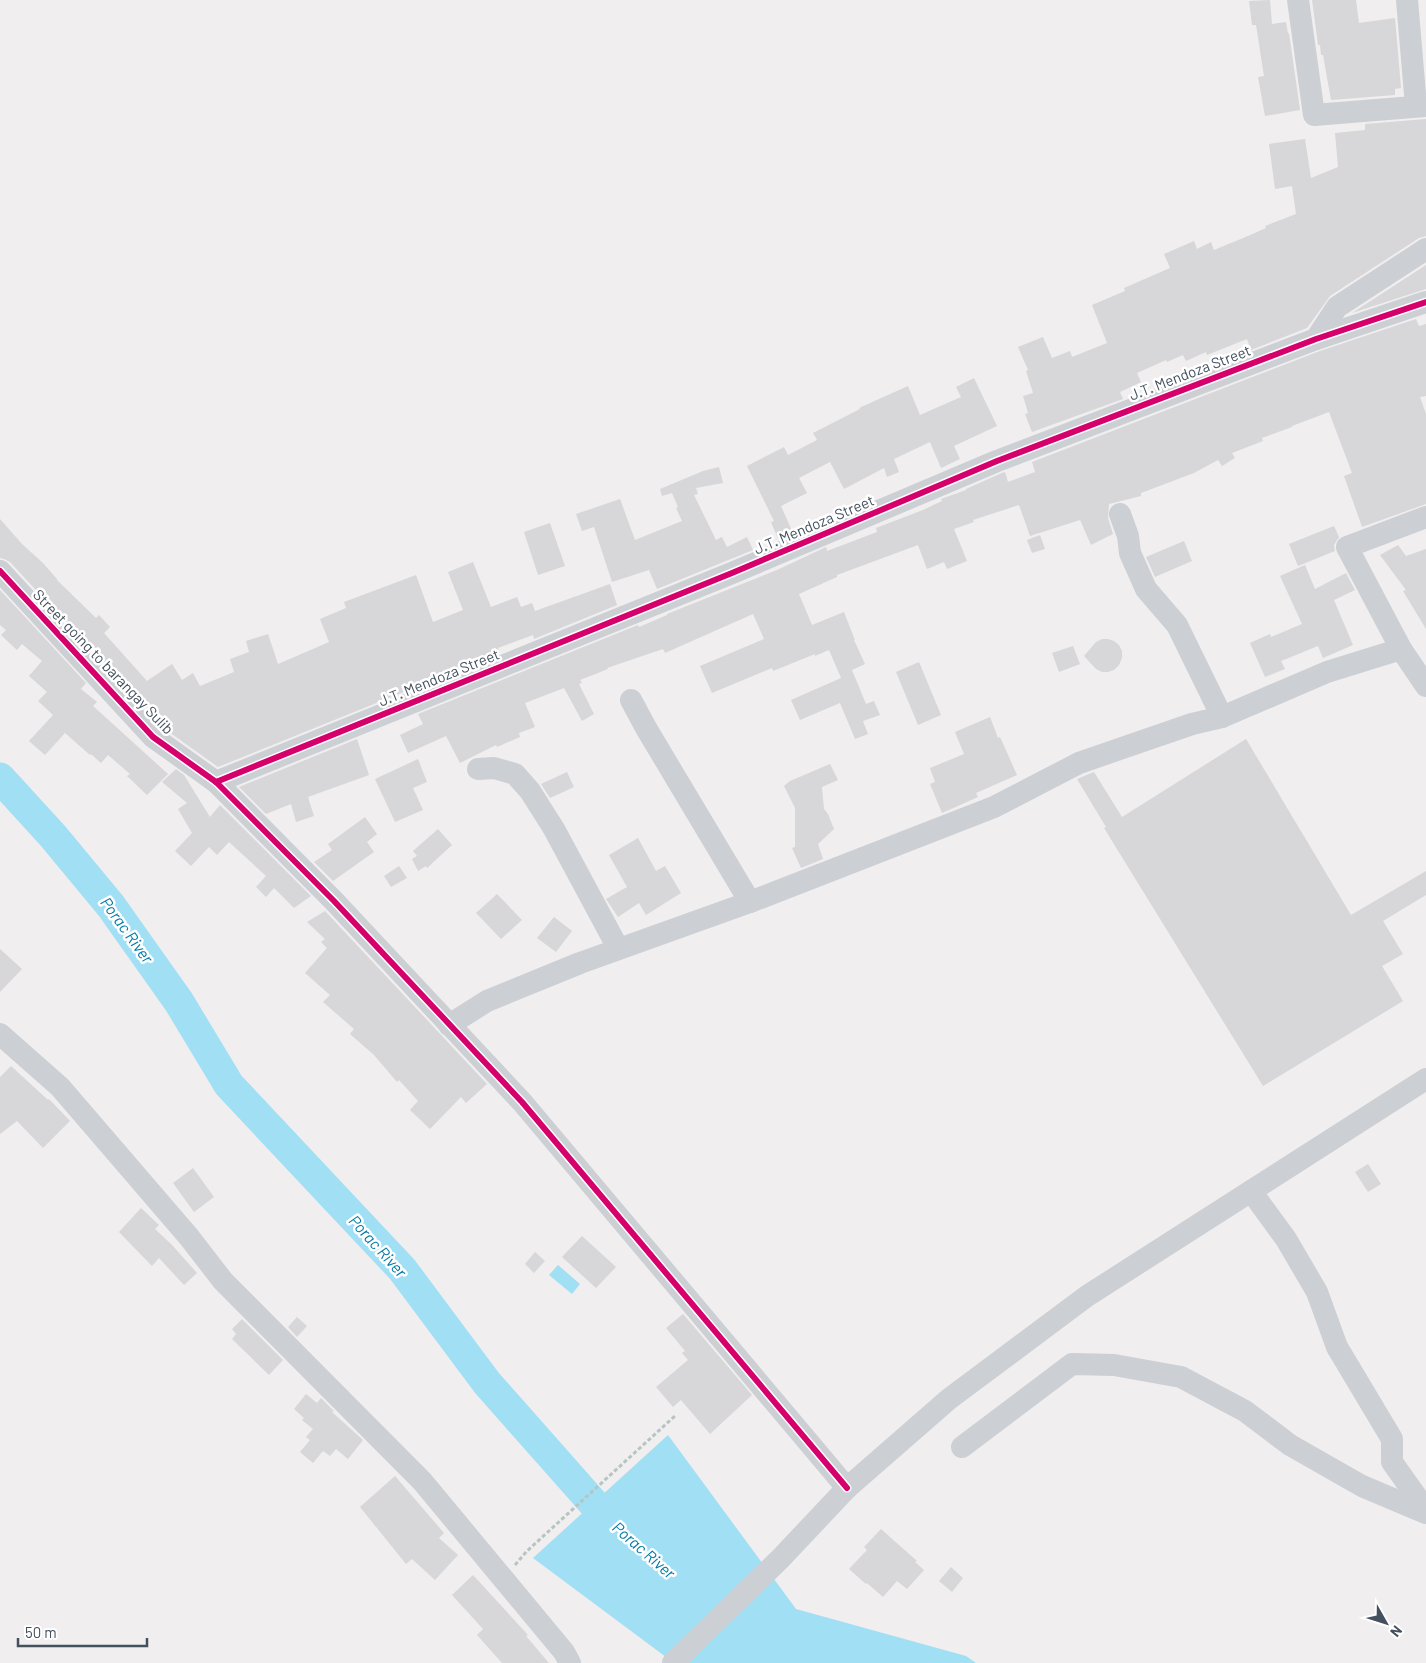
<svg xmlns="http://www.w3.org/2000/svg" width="1426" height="1663" viewBox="0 0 1426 1663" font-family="Barlow,sans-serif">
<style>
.water{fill:#a0dff4}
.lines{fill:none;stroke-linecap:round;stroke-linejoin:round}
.river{stroke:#a0dff4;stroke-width:31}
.building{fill:#d7d6d9}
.path{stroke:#b7c5c2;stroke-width:3;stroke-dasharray:4 2.5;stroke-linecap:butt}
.minor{stroke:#cccfd3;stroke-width:22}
.cycleway-casing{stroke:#fff;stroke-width:9}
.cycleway{stroke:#d6006c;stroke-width:6}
.labels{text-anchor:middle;stroke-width:5;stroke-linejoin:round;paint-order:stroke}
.street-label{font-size:15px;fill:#43505d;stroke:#fff}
.water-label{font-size:16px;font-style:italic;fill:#027aa4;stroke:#fff}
</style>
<rect width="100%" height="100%" fill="#f0eeee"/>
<g class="water">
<polygon points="558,1265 580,1284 572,1294 549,1275"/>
<polygon points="668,1435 796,1609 966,1656 976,1663 674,1663 533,1558"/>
</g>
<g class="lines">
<polyline class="river" points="0,778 53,836 111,906 179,1002 229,1085 402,1269 487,1383 602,1513 623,1532"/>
</g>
<g class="building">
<polygon points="1270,0 1272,24 1286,22 1288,34 1289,33 1300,110 1265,116 1258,77 1264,76 1256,25 1252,25 1249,1"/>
<polygon points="1312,0 1356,0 1359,23 1395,18 1401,88 1395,89 1395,95 1331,100 1323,55 1321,55 1320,45 1318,45"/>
<polygon points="1426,119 1426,236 1419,238 1330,296 1307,328 1251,350 1247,339 1207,355 1206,352 1186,361 1183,355 1167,362 1166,360 1137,373 1141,382 1120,392 1123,399 1032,432 1025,414 1028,413 1023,396 1033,393 1026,371 1028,370 1018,347 1043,337 1052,358 1070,351 1072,357 1107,343 1092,305 1125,291 1124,288 1170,268 1164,254 1194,241 1197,249 1211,242 1214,250 1248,236 1266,228 1265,226 1296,214 1292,186 1275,189 1269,144 1305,139 1311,178 1338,167 1335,133 1365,130 1365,124"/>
<polygon points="1426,265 1426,289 1352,313"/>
<polygon points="1416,319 1419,326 1426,324 1426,396 1420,397 1426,414 1426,504 1362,527 1344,476 1352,473 1329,412 1292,426 1292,427 1262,438 1263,441 1232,453 1235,458 1222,466 1218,460 1194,473 1141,493 1141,496 1109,504 1108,518 1113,534 1091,545 1080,520 1030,536 1019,505 973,520 974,522 954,529 967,561 947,569 944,562 927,569 918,545 837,575 837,577 799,594 812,625 844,612 855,640 854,640 865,664 852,670 866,704 874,701 880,715 863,721 868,734 855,739 840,703 800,720 791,700 841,678 829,650 815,656 815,654 773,671 772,668 712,693 700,666 764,639 753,614 665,653 663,649 607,668 608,669 580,680 582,683 579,684 594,714 582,721 564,688 525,703 535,727 519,733 520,737 497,747 496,745 460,763 446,736 408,753 400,735 423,724 418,714 638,625 639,627 667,615 667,614 777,570 826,547 827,551 877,532 876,528 923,510 942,501 941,499 966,490 966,489 1002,473 1005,472 1008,482 1035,472 1032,462 1320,351"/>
<polygon points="974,378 997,426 954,446 960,459 941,468 930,442 894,459 899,472 887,477 884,468 844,489 830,462 799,478 807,493 781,506 793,533 778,539 771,522 774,521 747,466 784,447 788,455 817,440 813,433 860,409 859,408 908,386 920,415 961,397 956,387"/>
<polygon points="719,467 723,483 696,488 698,494 694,495 716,540 722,537 727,547 747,537 753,550 657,589 649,570 612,582 594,527 582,531 576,514 620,499 635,540 682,521 676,508 678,507 672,493 662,496 660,489 703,471"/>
<polygon points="0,519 22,544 43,563 57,579 57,580 96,618 99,615 110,627 104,633 147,681 172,664 182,680 193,673 200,686 234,672 230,659 249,652 246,641 268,634 278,664 329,642 320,619 346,608 344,602 416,575 433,622 463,610 448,572 473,562 491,607 517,597 521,607 532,603 535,611 610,584 617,605 534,639 533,635 498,648 500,653 218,767 162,727 108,666 107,667 10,562 4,559 0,558"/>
<polygon points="550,523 565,566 538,575 524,532"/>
<polygon points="1334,526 1339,537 1334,545 1335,551 1298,566 1289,544"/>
<polygon points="1040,535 1045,549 1032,553 1027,540"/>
<polygon points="1184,541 1192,561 1155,577 1146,557"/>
<polygon points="1398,545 1406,556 1426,549 1426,629 1403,591 1406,590 1380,555"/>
<polygon points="1305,565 1315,589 1346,573 1355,590 1334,600 1353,645 1323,658 1318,646 1281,661 1285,669 1265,677 1250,643 1270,634 1271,637 1302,624 1280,576"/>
<polygon points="0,590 86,683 81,689 97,702 93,706 168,774 147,795 127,776 130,774 108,755 101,763 91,754 90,755 65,733 45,755 29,741 53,715 38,701 47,692 29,676 42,661 22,644 17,650 1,635 6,630 0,625"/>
<polygon points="1102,639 1108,639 1114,641 1119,645 1122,651 1122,658 1119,665 1114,670 1108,672 1102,672 1096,669 1084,656 1096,642"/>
<polygon points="1073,646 1080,664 1059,672 1052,653"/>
<polygon points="919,662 941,715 918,725 896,672"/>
<polygon points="990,717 998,738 1000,737 1017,775 976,793 978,797 942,813 930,784 935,782 930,768 964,754 955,732"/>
<polygon points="357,739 369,775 308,797 314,816 296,822 291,804 266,814 239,787"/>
<polygon points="1246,739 1351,915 1426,871 1426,895 1383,921 1403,954 1382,966 1403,1001 1263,1086 1104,828 1106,827 1077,779 1094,772 1122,817"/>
<polygon points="418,759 427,782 413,788 423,810 395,822 375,779"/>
<polygon points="830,764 838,780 822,787 824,809 828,814 834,829 818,844 823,859 801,868 792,848 795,847 795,808 784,786 790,781"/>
<polygon points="176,769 184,775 210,817 220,805 311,896 294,908 274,888 266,897 256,887 266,876 229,842 217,855 209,847 191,866 175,851 192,833 178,809 187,803 162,782"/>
<polygon points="567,772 574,787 550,798 541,784"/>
<polygon points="365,817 377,834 367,842 374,852 333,881 314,862 332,850 328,844"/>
<polygon points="438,829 452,845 427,868 426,866 418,871 412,859 417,856 413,851"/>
<polygon points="638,838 656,871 665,866 681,893 646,915 639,903 618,917 606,899 627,887 609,855"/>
<polygon points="399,866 407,878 391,887 384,876"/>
<polygon points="497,894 522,920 501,939 476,913"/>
<polygon points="325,911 487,1084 466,1103 461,1097 430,1129 410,1110 418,1101 399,1080 397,1082 374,1055 350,1034 354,1029 323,1002 330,995 305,973 327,948 321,942 325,939 307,922"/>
<polygon points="554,917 572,931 556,952 537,938"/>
<polygon points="0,949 22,969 0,992"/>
<polygon points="11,1066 48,1100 49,1099 70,1121 43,1148 17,1121 0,1134 0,1077"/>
<polygon points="1368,1164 1381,1184 1368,1192 1355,1172"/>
<polygon points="193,1168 214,1197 194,1212 173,1183"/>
<polygon points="141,1208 159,1225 155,1229 172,1245 197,1273 184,1285 159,1258 152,1266 119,1232"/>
<polygon points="582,1236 616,1267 596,1288 562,1257"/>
<polygon points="535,1252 545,1261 534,1273 525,1264"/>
<polygon points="683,1314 752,1395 710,1434 681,1400 673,1407 656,1387 688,1360 682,1353 685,1351 666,1328"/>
<polygon points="297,1317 307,1326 297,1337 288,1327"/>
<polygon points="242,1319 283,1360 269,1375 232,1339 236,1334 232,1329"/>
<polygon points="306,1394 317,1403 321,1398 334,1411 332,1412 363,1440 348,1459 336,1449 330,1456 323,1451 313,1463 300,1452 310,1440 306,1437 313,1429 302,1420 304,1418 294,1409"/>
<polygon points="395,1476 444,1533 439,1538 458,1555 435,1580 412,1559 406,1564 360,1507"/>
<polygon points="881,1529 917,1561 915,1562 924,1570 907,1589 897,1581 883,1597 867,1583 866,1584 849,1569 867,1550 864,1547"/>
<polygon points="951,1567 963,1578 952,1592 939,1581"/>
<polygon points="473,1575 528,1635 526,1636 549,1663 502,1663 477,1635 483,1629 452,1595"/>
</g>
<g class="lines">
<polyline class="path" points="515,1565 527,1551 676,1415"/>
<g class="minor">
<polyline points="1298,0 1314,115 1426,106"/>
<polyline points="1407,0 1416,106"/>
<polyline points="1316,339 1337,307 1426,249"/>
<polyline points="1120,514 1128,536 1130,553 1146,589 1177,625 1222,717"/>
<polyline points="1426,517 1347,547 1401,649 1426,686"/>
<polyline points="0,571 153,737 216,782 334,901 522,1102 847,1488"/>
<polyline points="631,700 646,728 750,902"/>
<polyline points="478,769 494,768 515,774 530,791 554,829 618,948"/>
<polyline points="216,782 732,573 997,461 1316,339 1426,302"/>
<polyline points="449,1025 487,1001 580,963 750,902 994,807 1079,763 1192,724 1222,717 1327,672 1401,649"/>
<polyline points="0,1034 60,1087 189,1237 223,1281 422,1481 564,1652 570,1663"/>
<polyline points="1251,1191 1286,1239 1317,1292 1337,1347 1392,1439 1392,1462 1426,1510"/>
<polyline points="962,1447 1072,1364 1114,1365 1181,1377 1245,1411 1290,1445 1362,1486 1426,1513"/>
<polyline points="673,1663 781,1558 847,1488 949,1399 1087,1296 1426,1079"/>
</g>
<g class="cycleway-casing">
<g id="cycleway">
<polyline points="0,571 153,737 216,782 334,901 522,1102 847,1488"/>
<polyline points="216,782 732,573 997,461 1316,339 1426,302"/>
</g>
</g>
<use href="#cycleway" class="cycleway"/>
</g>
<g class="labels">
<g class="street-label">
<text transform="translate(1190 373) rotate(-21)" y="5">J.T. Mendoza Street</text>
<text transform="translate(814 525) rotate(-23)" y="5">J.T. Mendoza Street</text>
<text transform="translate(103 662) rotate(46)" y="5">Street going to barangay Sulib</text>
<text transform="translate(439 678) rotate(-22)" y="5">J.T. Mendoza Street</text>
</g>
<g class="water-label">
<text transform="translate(127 930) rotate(54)" y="6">Porac River</text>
<text transform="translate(378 1246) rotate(48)" y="6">Porac River</text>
<text transform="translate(644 1550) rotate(41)" y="6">Porac River</text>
</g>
</g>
<g transform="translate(1386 1623) rotate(129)" stroke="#ffffff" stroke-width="4" paint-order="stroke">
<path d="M0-4L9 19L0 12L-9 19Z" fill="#43505d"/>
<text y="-8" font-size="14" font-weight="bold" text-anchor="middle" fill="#43505d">N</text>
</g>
<path d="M18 1638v8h129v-8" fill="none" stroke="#43505d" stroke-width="2.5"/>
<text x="25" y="1638" font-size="15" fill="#43505d" stroke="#ffffff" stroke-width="4" paint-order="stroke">50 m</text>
</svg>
